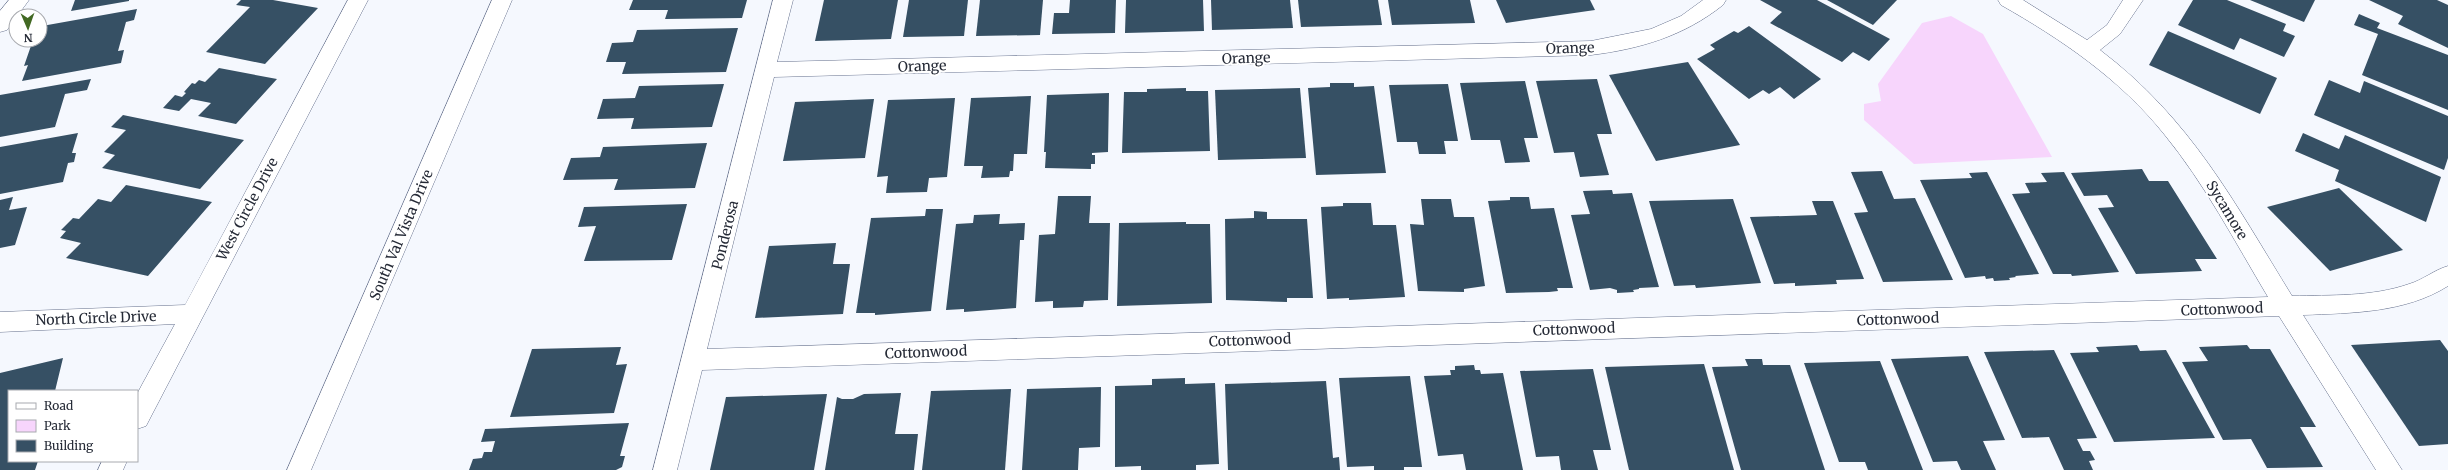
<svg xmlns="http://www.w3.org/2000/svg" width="2448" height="470" viewBox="0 0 2448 470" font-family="Merriweather,serif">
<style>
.green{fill:#f7d5fc}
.building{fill:#365064}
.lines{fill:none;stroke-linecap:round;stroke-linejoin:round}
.service-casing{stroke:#67728e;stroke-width:1}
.secondary-casing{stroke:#67728e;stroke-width:1}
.service{fill:#fff;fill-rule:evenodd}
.secondary{fill:#fff;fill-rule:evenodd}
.labels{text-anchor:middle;stroke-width:4;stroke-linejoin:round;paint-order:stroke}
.street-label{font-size:14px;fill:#252a36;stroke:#fff}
</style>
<rect width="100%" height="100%" fill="#f5f8fe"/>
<polygon class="green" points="1951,16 1983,34 2052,157 1914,164 1864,120 1864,104 1881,101 1878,84 1922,23"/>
<g class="building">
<polygon points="75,0 129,0 129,1 71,11"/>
<polygon points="241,0 273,0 318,8 265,64 206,52 250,7 236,5"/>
<polygon points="633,0 747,0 742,18 665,19 668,10 629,10"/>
<polygon points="824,0 898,0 891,39 815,41"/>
<polygon points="909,0 968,0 964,36 903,37"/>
<polygon points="980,0 1043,0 1040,35 976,36"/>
<polygon points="1070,0 1116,0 1115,33 1052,34 1054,13 1069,13"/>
<polygon points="1126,0 1203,0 1204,31 1125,33"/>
<polygon points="1211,0 1290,0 1293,28 1212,30"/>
<polygon points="1298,0 1378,0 1382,25 1301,27"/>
<polygon points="1388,0 1470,0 1475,23 1392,25"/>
<polygon points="1496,0 1590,0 1595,10 1506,23"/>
<polygon points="1760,0 1817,0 1890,39 1869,61 1853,52 1842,62 1770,23 1782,12"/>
<polygon points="1827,0 1897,0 1873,25"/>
<polygon points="2193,0 2227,0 2286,24 2283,31 2295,36 2284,57 2240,38 2234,50 2178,25"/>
<polygon points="2250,0 2315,0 2304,22"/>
<polygon points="2369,0 2437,0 2448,5 2448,48 2398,24 2403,16"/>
<polygon points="137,9 134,20 126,22 118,51 124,50 121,63 22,81 28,65 24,66 33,40 40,40 42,26"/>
<polygon points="2359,14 2380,23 2377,28 2448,55 2448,110 2362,75 2378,34 2354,25"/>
<polygon points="1749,26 1821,79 1794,99 1780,87 1769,94 1763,90 1749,99 1697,59 1715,49 1710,45 1734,31 1738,33"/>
<polygon points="738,28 726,72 622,74 626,62 606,62 612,43 633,42 637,30"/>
<polygon points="2168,31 2277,78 2260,114 2149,65"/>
<polygon points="1688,62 1740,145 1656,161 1609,75"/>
<polygon points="219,68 277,79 236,124 198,116 211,103 191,99 179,111 163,108 175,95 182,97 186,93 184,92 192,83 195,84 199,80 205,82"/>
<polygon points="91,79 87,90 65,94 55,127 0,137 0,95"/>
<polygon points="1597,79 1612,134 1597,134 1609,175 1580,177 1574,152 1554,153 1536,81"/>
<polygon points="2329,80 2360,93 2364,81 2448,116 2448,158 2444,170 2314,115"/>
<polygon points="1525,81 1538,138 1524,138 1530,162 1505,163 1500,140 1471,140 1460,83"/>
<polygon points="1330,83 1354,83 1354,87 1374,86 1386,173 1316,175 1308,88 1330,87"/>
<polygon points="724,84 712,127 631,129 634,118 597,119 603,99 635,98 639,86"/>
<polygon points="1448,84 1458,141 1444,141 1446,154 1419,154 1417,142 1397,142 1389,85"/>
<polygon points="1186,88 1186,91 1208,91 1210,151 1122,153 1124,92 1147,92 1147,89"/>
<polygon points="1300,88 1306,158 1218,160 1215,90"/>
<polygon points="1109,93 1108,152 1092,153 1092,155 1095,155 1095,164 1091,164 1091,169 1045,168 1046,152 1044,152 1047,95"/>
<polygon points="1031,96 1027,154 1014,154 1013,171 1010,171 1009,177 981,178 983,166 964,166 971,98"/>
<polygon points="955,98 947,177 929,178 927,192 886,193 888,176 877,177 888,100"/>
<polygon points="874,99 865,158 783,161 795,102"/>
<polygon points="123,115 244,140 200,189 102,168 115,155 104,152 126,130 111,127"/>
<polygon points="78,133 72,153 76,153 74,162 68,163 63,182 0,194 0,147"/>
<polygon points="2303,133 2339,149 2345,135 2441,177 2426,222 2335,181 2339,170 2295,151"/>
<polygon points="707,143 695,188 614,190 618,179 563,180 571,158 600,157 603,147"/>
<polygon points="2142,169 2149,181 2168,181 2217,259 2195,259 2202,271 2136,274 2098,208 2114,207 2107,195 2084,196 2071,173"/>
<polygon points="1882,171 1894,199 1915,198 1953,280 1883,282 1854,213 1868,212 1851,172"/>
<polygon points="1987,172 2039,274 2015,276 2016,277 2009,278 2010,280 1994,281 1993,278 1986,279 1985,276 1965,278 1920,180 1972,178 1969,173"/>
<polygon points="2064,172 2119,272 2072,276 2071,274 2053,274 2012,194 2030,193 2025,183 2047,182 2041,173"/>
<polygon points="126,185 212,202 148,276 66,258 81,243 60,238 66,231 61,230 73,218 79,219 98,199 111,202"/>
<polygon points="2339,188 2403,250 2330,271 2267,207"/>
<polygon points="1612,190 1613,194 1632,193 1659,287 1639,288 1639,289 1633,290 1634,292 1617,293 1617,290 1610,288 1590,290 1571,215 1590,214 1583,191"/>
<polygon points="1058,196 1091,196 1089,223 1110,223 1108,300 1084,301 1083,307 1053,308 1053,301 1035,302 1039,235 1055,234"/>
<polygon points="13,197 9,210 27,207 15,245 0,248 0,200"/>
<polygon points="1510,197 1529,197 1531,209 1554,208 1573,288 1557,288 1558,291 1549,292 1506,293 1488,201 1510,200"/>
<polygon points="1421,199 1451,199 1454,217 1474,217 1485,286 1464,289 1464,292 1418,291 1410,224 1424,225"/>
<polygon points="1733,199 1761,283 1696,288 1695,285 1674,286 1649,201"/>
<polygon points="1812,201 1833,201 1864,279 1836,280 1837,284 1795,286 1795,283 1774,284 1750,217 1817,215"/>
<polygon points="1343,203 1371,203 1373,225 1396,225 1405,297 1349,300 1349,298 1327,299 1321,207 1343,206"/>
<polygon points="687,204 672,260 584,261 596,226 578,227 584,207"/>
<polygon points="926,209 943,209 931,311 875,315 875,313 856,313 871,218 925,216"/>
<polygon points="1254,211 1267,212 1267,219 1307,219 1313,298 1287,298 1287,302 1226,300 1225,219 1254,218"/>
<polygon points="1000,214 999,224 1025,223 1024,240 1020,240 1016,308 964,312 964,309 946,310 956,224 973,223 974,215"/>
<polygon points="1186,222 1186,224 1210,224 1212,303 1117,306 1119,223"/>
<polygon points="836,243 833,264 850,264 843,314 755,318 769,246"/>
<polygon points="2440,340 2448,351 2448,444 2419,446 2351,345"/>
<polygon points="2137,345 2140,351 2166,350 2215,438 2114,442 2070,353 2099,352 2096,347"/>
<polygon points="2247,345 2250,349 2270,349 2316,427 2300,427 2323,467 2267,468 2251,439 2223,440 2182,362 2208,361 2199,347"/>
<polygon points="621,347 616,365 627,364 614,413 510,417 532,349"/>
<polygon points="2054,350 2097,438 2077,439 2083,451 2090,451 2095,460 2089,461 2093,470 2064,470 2049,437 2022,438 1984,352"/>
<polygon points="1968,356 2005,440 1983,441 1996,470 1961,470 1957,461 1933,462 1891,359"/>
<polygon points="63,358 55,391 9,391 9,461 38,461 35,470 0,470 0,373"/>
<polygon points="1745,359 1762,359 1763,365 1790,365 1825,470 1741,470 1712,367 1748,366"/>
<polygon points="1880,361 1923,470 1868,470 1865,462 1839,462 1804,363"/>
<polygon points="1704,364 1734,470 1629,470 1605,367"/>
<polygon points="1474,365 1475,370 1480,370 1481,374 1503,373 1523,470 1466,470 1463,454 1438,456 1424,376 1451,375 1450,370 1455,370 1455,366"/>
<polygon points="1593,369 1611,450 1593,450 1598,470 1561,470 1559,456 1536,457 1520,371"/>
<polygon points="1410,376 1422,467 1404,467 1404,470 1374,470 1374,466 1347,467 1339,378"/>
<polygon points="1185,378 1185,384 1215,383 1219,464 1196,465 1196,470 1141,470 1141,466 1115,467 1115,386 1152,385 1152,379"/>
<polygon points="1326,381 1333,458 1339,457 1340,470 1228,470 1225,384"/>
<polygon points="1101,387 1100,447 1079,448 1078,470 1022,470 1027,389"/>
<polygon points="1011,389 1005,470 922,470 931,391"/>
<polygon points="901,393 895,434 918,434 914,470 825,470 837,397 842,399 853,399 864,394"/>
<polygon points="827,394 814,470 710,470 726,397"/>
<polygon points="629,423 620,456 625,456 622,467 616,470 469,470 473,459 482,458 484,452 492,452 495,441 481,442 485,429"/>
</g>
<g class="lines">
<g class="service-casing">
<g id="service">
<polygon points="9,0 29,0 7,30 0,32 0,11"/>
<polygon points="348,0 368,0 146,426 137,429 137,394 175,324 0,332 0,312 185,305"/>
<path d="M773,0h20l-16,62 814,-21 60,-12 30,-13 22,-16h23l-3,5c-39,31 -83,44 -132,50l-817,22 -67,272 1561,-52c-33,-55 -63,-113 -104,-163 -44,-55 -103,-95 -163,-129l-3,-5h25l64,40 20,-15 16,-25h20l-23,34 -20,16c91,69 134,152 192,246 39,-1 80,1 117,-12 14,-4 25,-14 39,-18v20c-43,27 -96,27 -145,29l99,155h-26l-97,-154 -1577,54 -25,100h-24z"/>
<polygon points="102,461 127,461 123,470 98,470"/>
</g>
</g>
<g class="secondary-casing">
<polygon id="secondary" points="492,0 512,0 311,470 287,470"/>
</g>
<use href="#service" class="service"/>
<use href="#secondary" class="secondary"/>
</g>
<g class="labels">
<g class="street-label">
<text transform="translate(1570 48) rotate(-2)" y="5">Orange</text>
<text transform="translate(1246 58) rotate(-2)" y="5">Orange</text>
<text transform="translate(922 66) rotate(-2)" y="5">Orange</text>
<text transform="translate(247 209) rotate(-62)" y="5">West Circle Drive</text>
<text transform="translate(2227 210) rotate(59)" y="5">Sycamore</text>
<text transform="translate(401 235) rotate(-67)" y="5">South Val Vista Drive</text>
<text transform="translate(725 235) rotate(-76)" y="5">Ponderosa</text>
<text transform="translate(2222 309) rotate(-2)" y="5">Cottonwood</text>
<text transform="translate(96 318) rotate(-2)" y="5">North Circle Drive</text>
<text transform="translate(1898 319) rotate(-2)" y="5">Cottonwood</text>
<text transform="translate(1574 329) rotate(-2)" y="5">Cottonwood</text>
<text transform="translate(1250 340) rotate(-2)" y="5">Cottonwood</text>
<text transform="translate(926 352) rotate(-2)" y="5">Cottonwood</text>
</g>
</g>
<rect x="8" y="390" width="130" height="72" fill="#ffffff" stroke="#a8aaaf"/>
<rect x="16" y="403" width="20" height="6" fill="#ffffff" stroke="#a8aaaf"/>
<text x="44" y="410" font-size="12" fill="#252a36">Road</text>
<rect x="16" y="420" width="20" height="12" fill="#f7d5fc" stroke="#a8aaaf"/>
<text x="44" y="430" font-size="12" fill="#252a36">Park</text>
<rect x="16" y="440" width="20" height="12" fill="#365064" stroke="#a8aaaf"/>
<text x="44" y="450" font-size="12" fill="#252a36">Building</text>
<g transform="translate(28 28) rotate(178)"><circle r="19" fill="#ffffff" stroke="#a8aaaf"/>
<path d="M0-3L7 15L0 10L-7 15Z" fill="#426923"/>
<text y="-6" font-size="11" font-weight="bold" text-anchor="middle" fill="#252a36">N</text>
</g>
</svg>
